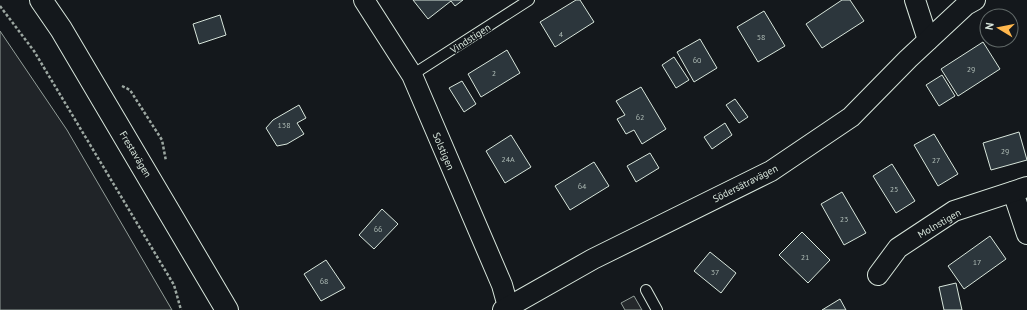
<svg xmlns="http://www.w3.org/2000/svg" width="1027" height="310" viewBox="0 0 1027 310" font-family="'PT Sans',sans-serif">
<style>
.green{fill:#202428;stroke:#939e99}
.parking{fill:#24282b;stroke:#939e99}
.building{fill:#2c363c;stroke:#d8e6dc}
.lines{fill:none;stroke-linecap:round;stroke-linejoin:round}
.lane-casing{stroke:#d8e6dc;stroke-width:12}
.street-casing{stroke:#d8e6dc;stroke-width:22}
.secondary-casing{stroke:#d8e6dc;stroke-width:24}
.path{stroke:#9da8a2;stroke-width:2.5;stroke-dasharray:3 2;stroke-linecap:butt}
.lane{stroke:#14181c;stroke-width:10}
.street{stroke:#14181c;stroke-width:20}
.secondary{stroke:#14181c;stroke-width:22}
.labels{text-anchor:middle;stroke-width:3;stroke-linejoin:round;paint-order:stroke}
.number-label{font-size:8px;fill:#adbab4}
.street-label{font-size:10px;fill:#d8e6dc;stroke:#14181c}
</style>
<rect width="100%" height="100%" fill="#14181c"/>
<polygon class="green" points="0,31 67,130 172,310 0,310"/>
<polygon class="parking" points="634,296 642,310 625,310 621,303"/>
<g class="building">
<polygon points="413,0 463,0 455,6 451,1 428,19"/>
<polygon points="576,0 580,0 594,22 555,47 540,22"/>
<polygon points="842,0 850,0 864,21 822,48 806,24"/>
<polygon points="764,11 785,46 758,62 737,27"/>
<polygon points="220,15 226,35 199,44 193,24"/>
<polygon points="700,39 717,68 694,82 677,52"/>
<polygon points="983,42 1000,69 958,96 941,69"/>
<polygon points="507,50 520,73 481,97 468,74"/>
<polygon points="674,57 689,80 676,88 662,65"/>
<polygon points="942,75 955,96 939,106 926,85"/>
<polygon points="462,81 476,104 464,112 449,88"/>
<polygon points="641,87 666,129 642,144 634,130 626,134 617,119 625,115 616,101"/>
<polygon points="735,99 748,117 739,123 726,105"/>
<polygon points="299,105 306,118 297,123 304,134 287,144 277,146 266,128 273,120"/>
<polygon points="725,123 732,135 712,149 704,137"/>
<polygon points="1019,132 1027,160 991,170 983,143"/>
<polygon points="934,134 958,174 938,186 914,145"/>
<polygon points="511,135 531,167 505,183 486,151"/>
<polygon points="650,153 659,168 636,182 627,166"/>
<polygon points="594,162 609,186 570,210 555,186"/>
<polygon points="892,164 915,201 896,213 873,176"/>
<polygon points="842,192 866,233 844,245 821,204"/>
<polygon points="382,209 398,224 374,249 359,235"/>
<polygon points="802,232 830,260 808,283 779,255"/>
<polygon points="990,236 1006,259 964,289 948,266"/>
<polygon points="710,252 736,273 721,293 694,271"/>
<polygon points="326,260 345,288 321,301 304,274"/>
<polygon points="956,283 962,310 944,310 939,287"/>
<polygon points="840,299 846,310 822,310"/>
</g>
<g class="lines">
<g class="lane-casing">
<g id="lane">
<polyline points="412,75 529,0"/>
<polyline points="646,290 657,310"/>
</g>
</g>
<g class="street-casing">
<g id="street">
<polyline points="364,0 412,75 502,285 509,310"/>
<polyline points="915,0 928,40"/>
<polyline points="1013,192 1027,234"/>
<polyline points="878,275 898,248 954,211 1027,187"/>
<polyline points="503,310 593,259 771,171 851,117 908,59 966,5 975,0"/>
</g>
</g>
<g class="secondary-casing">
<polyline id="secondary" points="41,0 61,29 227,310"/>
</g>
<g class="path">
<polyline points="0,6 34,51 174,285 181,310"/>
<polyline points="122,86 130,90 162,140 166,161"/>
</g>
<use href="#lane" class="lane"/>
<use href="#street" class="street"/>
<use href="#secondary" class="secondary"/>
</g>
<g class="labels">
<g class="number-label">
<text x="561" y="37">4</text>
<text x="761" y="40">58</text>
<text x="697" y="63">60</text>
<text x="971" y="72">29</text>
<text x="494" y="76">2</text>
<text x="640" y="120">62</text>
<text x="284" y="128">138</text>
<text x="1005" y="154">29</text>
<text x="508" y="162">24A</text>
<text x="936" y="163">27</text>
<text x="582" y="189">64</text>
<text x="894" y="192">25</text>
<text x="844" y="222">23</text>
<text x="378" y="232">66</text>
<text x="805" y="260">21</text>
<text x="977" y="265">17</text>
<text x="715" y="275">37</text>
<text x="324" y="284">68</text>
</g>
<g class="street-label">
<text transform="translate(470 38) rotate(-33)" y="4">Vindstigen</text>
<text transform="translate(444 151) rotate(67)" y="4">Solstigen</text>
<text transform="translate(136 154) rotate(59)" y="4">Frestavägen</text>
<text transform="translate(745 183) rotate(-27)" y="4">Södersätravägen</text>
<text transform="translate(939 223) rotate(-30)" y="4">Molnstigen</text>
</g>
</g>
<g transform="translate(999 28) rotate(280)"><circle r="19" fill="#14181c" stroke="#626a69"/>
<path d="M0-3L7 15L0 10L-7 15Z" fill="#ffb74d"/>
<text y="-6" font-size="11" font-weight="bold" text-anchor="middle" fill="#d8e6dc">N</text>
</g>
</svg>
